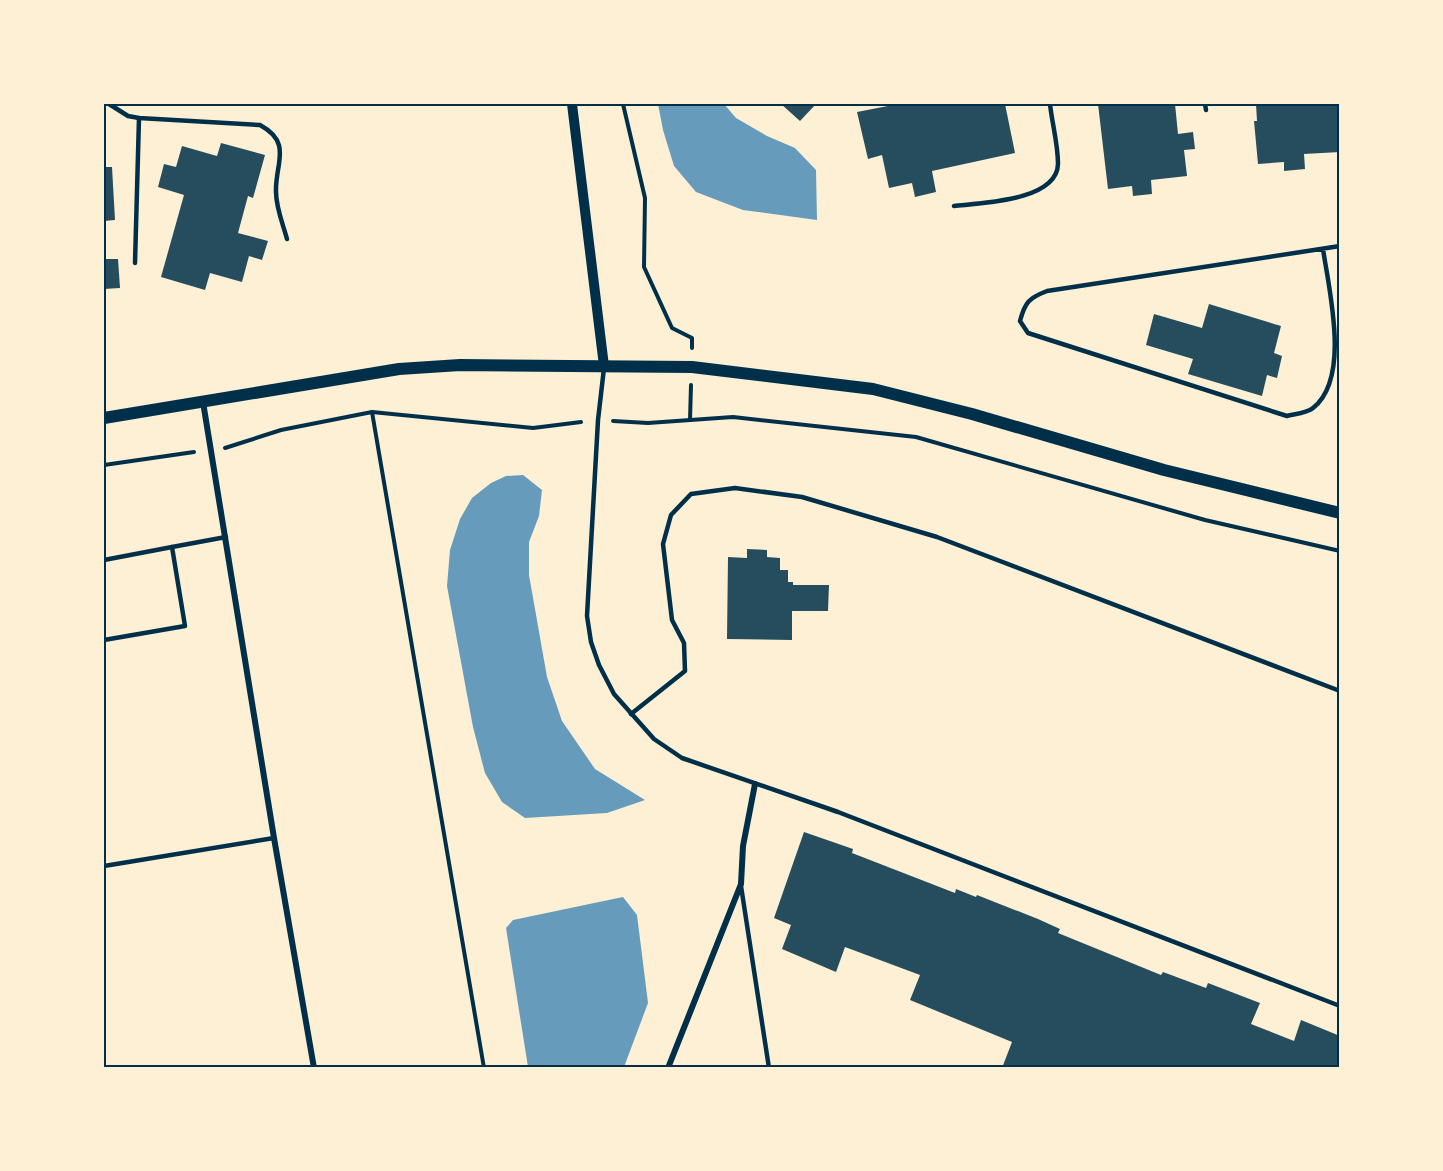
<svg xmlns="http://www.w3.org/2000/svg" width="1443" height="1171" viewBox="0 0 1443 1171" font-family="Mulish,sans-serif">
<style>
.water{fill:#669bbc}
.building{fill:#264d5e}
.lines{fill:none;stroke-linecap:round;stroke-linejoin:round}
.path{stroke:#003049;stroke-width:4}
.service{stroke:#003049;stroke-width:4.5}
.minor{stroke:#003049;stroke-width:6}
.tertiary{stroke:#003049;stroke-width:10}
.secondary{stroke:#003049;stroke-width:12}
.neatline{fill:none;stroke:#003049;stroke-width:2}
</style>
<rect width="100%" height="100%" fill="#fdf0d5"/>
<g class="water">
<polygon points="658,104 724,104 736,118 767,136 795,148 816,170 817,220 743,210 696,192 674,166 663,130"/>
<polygon points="523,475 542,490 539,516 529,542 529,575 547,677 562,721 595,769 645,800 607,813 525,818 502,802 485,773 473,727 447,586 450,550 460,519 472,498 491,483 506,476"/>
<polygon points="623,897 637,915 648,1003 624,1067 528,1067 506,928 513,920"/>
</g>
<g class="building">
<polygon points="781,104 816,104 800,121"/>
<polygon points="898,104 1005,104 1015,153 932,171 936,192 915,197 912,183 889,188 882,155 868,159 857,112"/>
<polygon points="1098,104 1175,104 1178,134 1193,132 1195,149 1184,150 1187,176 1151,180 1152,194 1133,196 1132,186 1108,189"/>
<polygon points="1256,104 1330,104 1331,106 1340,105 1340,152 1304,154 1305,169 1284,171 1284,162 1258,164 1254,121 1257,121"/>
<polygon points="221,143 265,155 253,198 248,196 238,233 268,241 262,260 249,256 242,282 210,273 205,290 161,277 184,195 158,187 164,164 176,167 182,146 217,156"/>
<polygon points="104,167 112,167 115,220 104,221"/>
<polygon points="104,259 118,259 120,288 104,289"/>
<polygon points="1209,304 1281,326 1274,353 1282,356 1277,378 1267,375 1262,396 1188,374 1193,359 1146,345 1154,314 1202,328"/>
<polygon points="747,549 767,550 767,557 780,558 780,570 788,570 788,582 793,582 793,585 829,585 828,611 792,611 792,640 727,639 728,557 747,558"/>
<polygon points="804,832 853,849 852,853 955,893 956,889 976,897 977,895 1038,919 1060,929 1058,933 1161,975 1163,972 1206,988 1208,983 1260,1003 1251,1024 1294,1041 1301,1020 1340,1036 1340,1068 1002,1068 1012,1042 910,1000 920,975 845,947 836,972 782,949 791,925 774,918"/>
</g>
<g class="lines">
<g class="path">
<polyline points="623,104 645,198 644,267 672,328 692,338 692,348"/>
<polyline points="372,412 484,1068"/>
<polyline points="690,420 691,385"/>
<polyline points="613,421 648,423 733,417 916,437 1205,520 1340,551"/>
<polyline points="225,448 281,430 372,412 533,428 581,422"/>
<polyline points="104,465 194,452"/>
</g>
<g class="service">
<path d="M109,104l19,12 11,2 121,7c33,18 15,38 16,67 0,16 7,32 11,47"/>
<polyline points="1205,104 1206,110"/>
<path d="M954,206c27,-3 103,-5 104,-42 0,-20 -6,-41 -8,-60"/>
<path d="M1323,249c6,41 28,129 -10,159 -6,5 -18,6 -26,8l-259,-83 -8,-12c5,-19 9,-23 27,-30l293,-45"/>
<polyline points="135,263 139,118"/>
<polyline points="604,368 598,420 587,616 591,642 599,665 614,694 654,739 682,758 838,812 1340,1006"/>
<polyline points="104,560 172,547"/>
<polyline points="104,640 185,626 172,547 226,537"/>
<polyline points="631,714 685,671 684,643 672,620 663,544 671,515 691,494 735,488 802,497 937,537 1340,691"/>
<polyline points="104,866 274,838"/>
<polyline points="741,886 769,1068"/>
</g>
<g class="minor">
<polyline points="203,402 274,838 314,1068"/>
<polyline points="668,1068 741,884 743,846 755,784"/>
</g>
<polyline class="tertiary" points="572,104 604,366"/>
<polyline class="secondary" points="104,418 399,369 460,365 692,367 873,389 972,414 1164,470 1340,513"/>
</g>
<rect width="1443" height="1171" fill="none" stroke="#fdf0d5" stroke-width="210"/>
<rect x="105" y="105" width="1233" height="961" class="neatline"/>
</svg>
